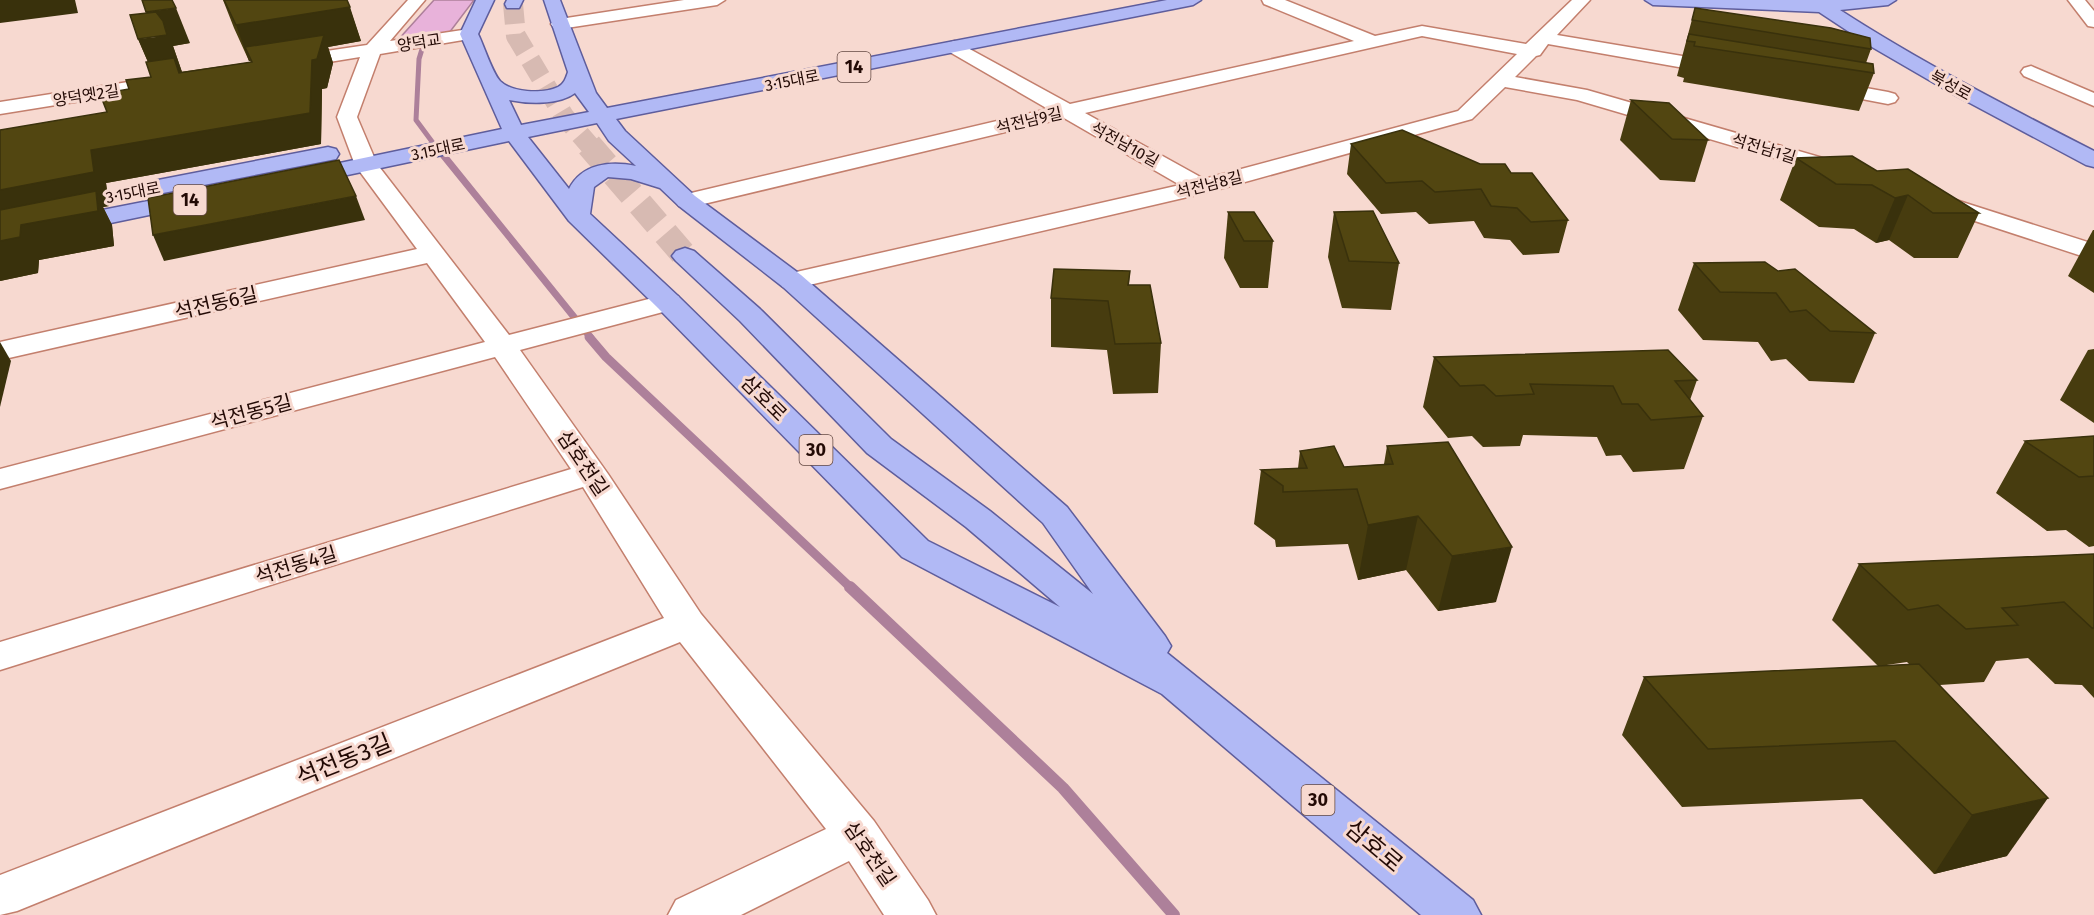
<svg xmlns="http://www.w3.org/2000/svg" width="2094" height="915" viewBox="0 0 2094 915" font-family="'Fira Sans','Noto Sans KR',sans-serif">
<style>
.water{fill:#e8b2da;stroke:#ad809a;stroke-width:1.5}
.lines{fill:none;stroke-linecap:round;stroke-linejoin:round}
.stream-far3{stroke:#ad809a;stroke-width:5}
.stream-far2{stroke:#ad809a;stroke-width:7}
.stream-far1{stroke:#ad809a;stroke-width:9}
.stream{stroke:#ad809a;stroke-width:12}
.major-tunnel-far1{stroke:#d7bab2;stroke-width:20;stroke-dasharray:20 10;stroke-linecap:butt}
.major-tunnel{stroke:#d7bab2;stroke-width:26;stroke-dasharray:26 13;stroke-linecap:butt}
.minor-casing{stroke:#c37f6d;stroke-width:3}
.major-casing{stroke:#5e5d9c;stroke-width:3}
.minor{fill:#fff;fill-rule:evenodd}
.major{fill:#b1b9f5;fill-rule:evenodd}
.wall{fill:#473c0f;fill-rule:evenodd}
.shaded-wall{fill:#39310c}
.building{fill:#524611;stroke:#39310c;stroke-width:1.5}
.labels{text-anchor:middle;stroke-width:6;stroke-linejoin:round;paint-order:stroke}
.far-street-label{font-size:16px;fill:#230a05;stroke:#f7d9d0}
.shield{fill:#f7d9d0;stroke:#634842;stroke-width:1.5}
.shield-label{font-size:18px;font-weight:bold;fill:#230a05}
.street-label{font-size:20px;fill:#230a05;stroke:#f7d9d0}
.near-street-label{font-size:24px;fill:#230a05;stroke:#f7d9d0}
</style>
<rect width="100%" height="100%" fill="#f7d9d0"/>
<polygon class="water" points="434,0 474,0 449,33 397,41"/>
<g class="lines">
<polyline class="stream-far3" points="426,36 419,59 416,120 436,147"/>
<polyline class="stream-far2" points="435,145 591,338"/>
<polyline class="stream-far1" points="589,337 606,357 851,588"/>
<polyline class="stream" points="850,587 1063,788 1174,915"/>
<polyline class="major-tunnel-far1" points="513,4 516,36 564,116 591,147"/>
<polyline class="major-tunnel" points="589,145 685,256"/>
<g class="minor-casing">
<g id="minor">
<polygon points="408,0 425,0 390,41 469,29 475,30 478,34 475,38 469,39 380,54 357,117 377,164 509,335 668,294 678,296 682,302 678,308 520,350 608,474 701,614 874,821 928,900 936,915 884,915 849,861 741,915 668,915 676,900 826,829 680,642 17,911 0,915 0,875 664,618 583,487 0,670 0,642 571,469 495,357 0,489 0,469 485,342 427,263 0,360 0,342 417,249 355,165 337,117 360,57 286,69 279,67 276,63 279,59 286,57 367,45"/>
<polygon points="684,0 725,0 717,5 560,29 554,28 551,24 554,20 560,19"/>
<path d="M1262,0h23l90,36 47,-10 104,18 46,-44h18l-33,35 167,28 7,2 3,4 -3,4 -7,2 -176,-31 -8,11 -4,1 -21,21 72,13 260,75 3,5 -3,5 -8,2 -262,-77 -72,-13 -33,32 -263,73 -417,97 -9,-2 -4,-6 4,-6 397,-90 -116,-67 -377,90 -8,-2 -4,-5 4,-5 8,-2 361,-85 -100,-58 -2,-4 2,-4 7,-2 115,63 284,-63 -90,-37zM1422,36l95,18 -59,57 -254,68 -119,-66z"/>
<polygon points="2068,0 2085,0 2094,11 2094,27 2088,26"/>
<polygon points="2031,66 2094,93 2094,106 2024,76 2021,72 2024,68"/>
<polygon points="173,75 180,77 183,81 180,85 0,114 0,102"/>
<polygon points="1822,80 1888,92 1895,94 1898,98 1895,102 1888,104 1815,90 1812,86 1815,82"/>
<polygon points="1937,194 2094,244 2094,260 1929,206 1925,201 1929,196"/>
</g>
</g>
<g class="major-casing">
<g id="major">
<path d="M476,0h18l-16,34c6,12 14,38 22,47 12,12 43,13 58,6 6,-3 8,-9 10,-15l-24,-72h16l36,93 11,15 560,-108h34l-8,5 -577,114 9,12 70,65 106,79 266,232 98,129 6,10 -4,7 306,247 8,15h-60l-259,-221 -260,-137 -244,-249 -89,-87 -60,-80 -209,44 -8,-2 -4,-5 4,-5 210,-44 -42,-95zM575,93l14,19 -68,13 -12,-25c20,4 50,5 66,-7zM597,123l12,18 27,25c-25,-5 -54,-3 -67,23l-41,-52zM608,177l23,2 29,9 19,18 104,81 260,236 50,71 -103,-83 -99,-72 -131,-130 -66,-58 -9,-3 -9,3 -4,5 4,5 64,60 127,132 99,74 94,80 -132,-66 -250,-245 -88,-82 4,-27z"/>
<polygon points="507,0 523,0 519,8 507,8 505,4"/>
<path d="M1645,0h251l-8,5 -48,5c82,53 168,97 254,141v16l-8,-2 -133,-71 -81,-47 -53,-35 -166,-7z"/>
<polygon points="328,147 336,149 339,154 336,159 158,194 150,192 146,187 150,182 158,180"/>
<polygon points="194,192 202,194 206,199 202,204 0,246 0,230"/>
</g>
</g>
<use href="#minor" class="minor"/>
<use href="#major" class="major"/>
</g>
<g class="wall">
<polygon points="223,0 347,0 361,41 328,47 333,63 327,88 322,89 321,144 106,183 109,206 103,207 112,225 114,246 39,260 38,273 0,281 107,112 129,89 151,77 148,62 138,39 190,43 173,46 182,72 180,72 251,62 250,61 249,61 234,28"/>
<polygon points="1695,8 1871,49 1866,63 1874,73 1859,111 1683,82 1684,78 1677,76"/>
<polygon points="1631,100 1708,140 1695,182 1660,180 1620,140"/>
<polygon points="1351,144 1511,173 1568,220 1559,253 1523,255 1510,240 1484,238 1474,221 1429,224 1416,212 1381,214 1347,174"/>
<polygon points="1796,158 1877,171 1979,213 1958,258 1914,258 1889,240 1876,243 1854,229 1819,227 1780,200"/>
<polygon points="1228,212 1273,241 1268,288 1240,288 1224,258"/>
<polygon points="1334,212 1399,263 1391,310 1342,308 1328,257"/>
<polygon points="2093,230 2094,230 2094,293 2068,276"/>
<polygon points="1694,263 1778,271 1875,333 1854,383 1809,381 1786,359 1771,361 1758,342 1703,340 1678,310"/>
<polygon points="1130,271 1129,285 1161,343 1158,393 1113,394 1107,350 1051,347 1051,298"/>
<polygon points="2094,349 2094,423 2060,400 2088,350"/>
<polygon points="1434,357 1697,380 1690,400 1703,416 1684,469 1633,472 1621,455 1606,456 1597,437 1523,435 1520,446 1483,447 1472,436 1448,438 1423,407"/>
<polygon points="2094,436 2094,546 2089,547 2066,530 2047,531 1996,493 2025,441"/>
<polygon points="1387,446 1496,602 1438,611 1406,570 1358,580 1348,544 1276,547 1275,540 1254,524 1261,470 1298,468 1300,451 1344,467 1384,464"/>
<path d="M2094,554v144l-12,-13 -27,-1 -27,-26 -32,3 -12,21 -44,3 67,171 -73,18 -72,-75 -180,8 -60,-72 22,-58 234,-11 -46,-46 27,-56zM1907,662l2,2 -29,2z"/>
</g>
<g class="shaded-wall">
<polygon points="0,0 75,0 78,13 0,23"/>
<polygon points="350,7 361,41 328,47 333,63 327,88 322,89 321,144 106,183 109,206 103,207 112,225 114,246 39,260 38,273 0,281 0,190 91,150 310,113 245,47 250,61 249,61 236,25"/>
<polygon points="176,8 190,43 173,46 182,72 180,72 186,87 154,76 138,39 156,37 146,12"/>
<polygon points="1908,195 1889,240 1876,243 1895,198"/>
<polygon points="356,196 365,220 164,261 153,235"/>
<polygon points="0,342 11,361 0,407"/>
<polygon points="1418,516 1406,570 1358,580 1368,525"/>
<polygon points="1512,547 1496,602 1438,611 1452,556"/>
<polygon points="2048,798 2007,856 1934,874 1972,815"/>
</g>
<g class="building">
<polygon points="142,0 172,0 176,8 146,12"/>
<polygon points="224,0 347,0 350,7 236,25"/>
<polygon points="1695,8 1831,28 1870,38 1871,49 1692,20"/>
<polygon points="156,12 163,21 167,35 138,39 130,15"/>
<polygon points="1689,34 1873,64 1874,73 1694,46 1695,42 1687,41"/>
<polygon points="324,35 317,59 312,60 310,113 91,150 94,172 0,190 0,130 107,112 100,94 129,89 126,80 151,77 146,62 174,58 179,73 252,62 245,47"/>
<polygon points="1631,100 1669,103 1708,140 1672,139"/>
<polygon points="1402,130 1480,164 1505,164 1511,173 1532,173 1568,220 1531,222 1517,208 1491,206 1481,189 1435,192 1422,181 1386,183 1351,144"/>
<polygon points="1852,156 1877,171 1908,169 1979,213 1933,213 1908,195 1895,198 1872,185 1836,184 1796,158"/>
<polygon points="339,160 356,196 153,235 148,198"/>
<polygon points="96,191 98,211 21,225 20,237 0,241 0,210"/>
<polygon points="1373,211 1399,263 1349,261 1334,212"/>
<polygon points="1228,212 1254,212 1273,241 1244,241"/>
<polygon points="1765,262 1778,271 1795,269 1875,333 1830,331 1806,310 1790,312 1776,293 1720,292 1694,263"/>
<polygon points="1054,269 1130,271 1128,285 1150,285 1161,343 1115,344 1108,301 1051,298"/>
<polygon points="1668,350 1697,380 1675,381 1703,416 1651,420 1638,404 1622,404 1613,386 1530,384 1534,394 1496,396 1484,385 1460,386 1434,357"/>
<polygon points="2094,436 2094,476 2079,477 2025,441"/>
<polygon points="1448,442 1512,547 1452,556 1418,516 1368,525 1357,489 1283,492 1283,486 1261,470 1307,468 1300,451 1334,446 1344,467 1393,464 1387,446"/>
<polygon points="2094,554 2094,628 2092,628 2064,602 2002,608 2018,625 1966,629 1938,605 1908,610 1859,564"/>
<polygon points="1919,664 2048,798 1972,815 1895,741 1708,749 1644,677"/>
</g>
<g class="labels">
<g class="far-street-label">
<text transform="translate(419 42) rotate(-9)" y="6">양덕교</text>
<text transform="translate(792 80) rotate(-11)" y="6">3·15대로</text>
<text transform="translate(1951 85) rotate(29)" y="6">북성로</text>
<text transform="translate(86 95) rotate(-9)" y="6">양덕옛2길</text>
<text transform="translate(1029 120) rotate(-13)" y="6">석전남9길</text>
<text transform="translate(1125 144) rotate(29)" y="6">석전남10길</text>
<text transform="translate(1764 148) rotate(17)" y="6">석전남1길</text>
<text transform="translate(438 149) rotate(-12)" y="6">3.15대로</text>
<text transform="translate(1209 184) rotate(-14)" y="6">석전남8길</text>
<text transform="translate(133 192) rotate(-11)" y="6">3·15대로</text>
</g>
<g class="shield">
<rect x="837.5" y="52" width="33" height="30" rx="4.5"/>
<rect x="173.5" y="185" width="33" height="30" rx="4.5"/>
<rect x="799.5" y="435" width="33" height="30" rx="4.5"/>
<rect x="1301.5" y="785" width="33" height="30" rx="4.5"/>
</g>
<g class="shield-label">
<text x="854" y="73">14</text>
<text x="190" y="206">14</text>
<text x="816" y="456">30</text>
<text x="1318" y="806">30</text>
</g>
<g class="street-label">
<text transform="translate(216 303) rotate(-13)" y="7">석전동6길</text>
<text transform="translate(764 398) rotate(45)" y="7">삼호로</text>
<text transform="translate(251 412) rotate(-15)" y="7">석전동5길</text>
<text transform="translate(583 463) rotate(56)" y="7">삼호천길</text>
<text transform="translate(296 565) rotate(-17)" y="7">석전동4길</text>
<text transform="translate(870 854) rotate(55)" y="7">삼호천길</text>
</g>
<g class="near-street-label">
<text transform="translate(344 760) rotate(-22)" y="8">석전동3길</text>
<text transform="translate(1374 846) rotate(40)" y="8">삼호로</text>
</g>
</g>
</svg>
